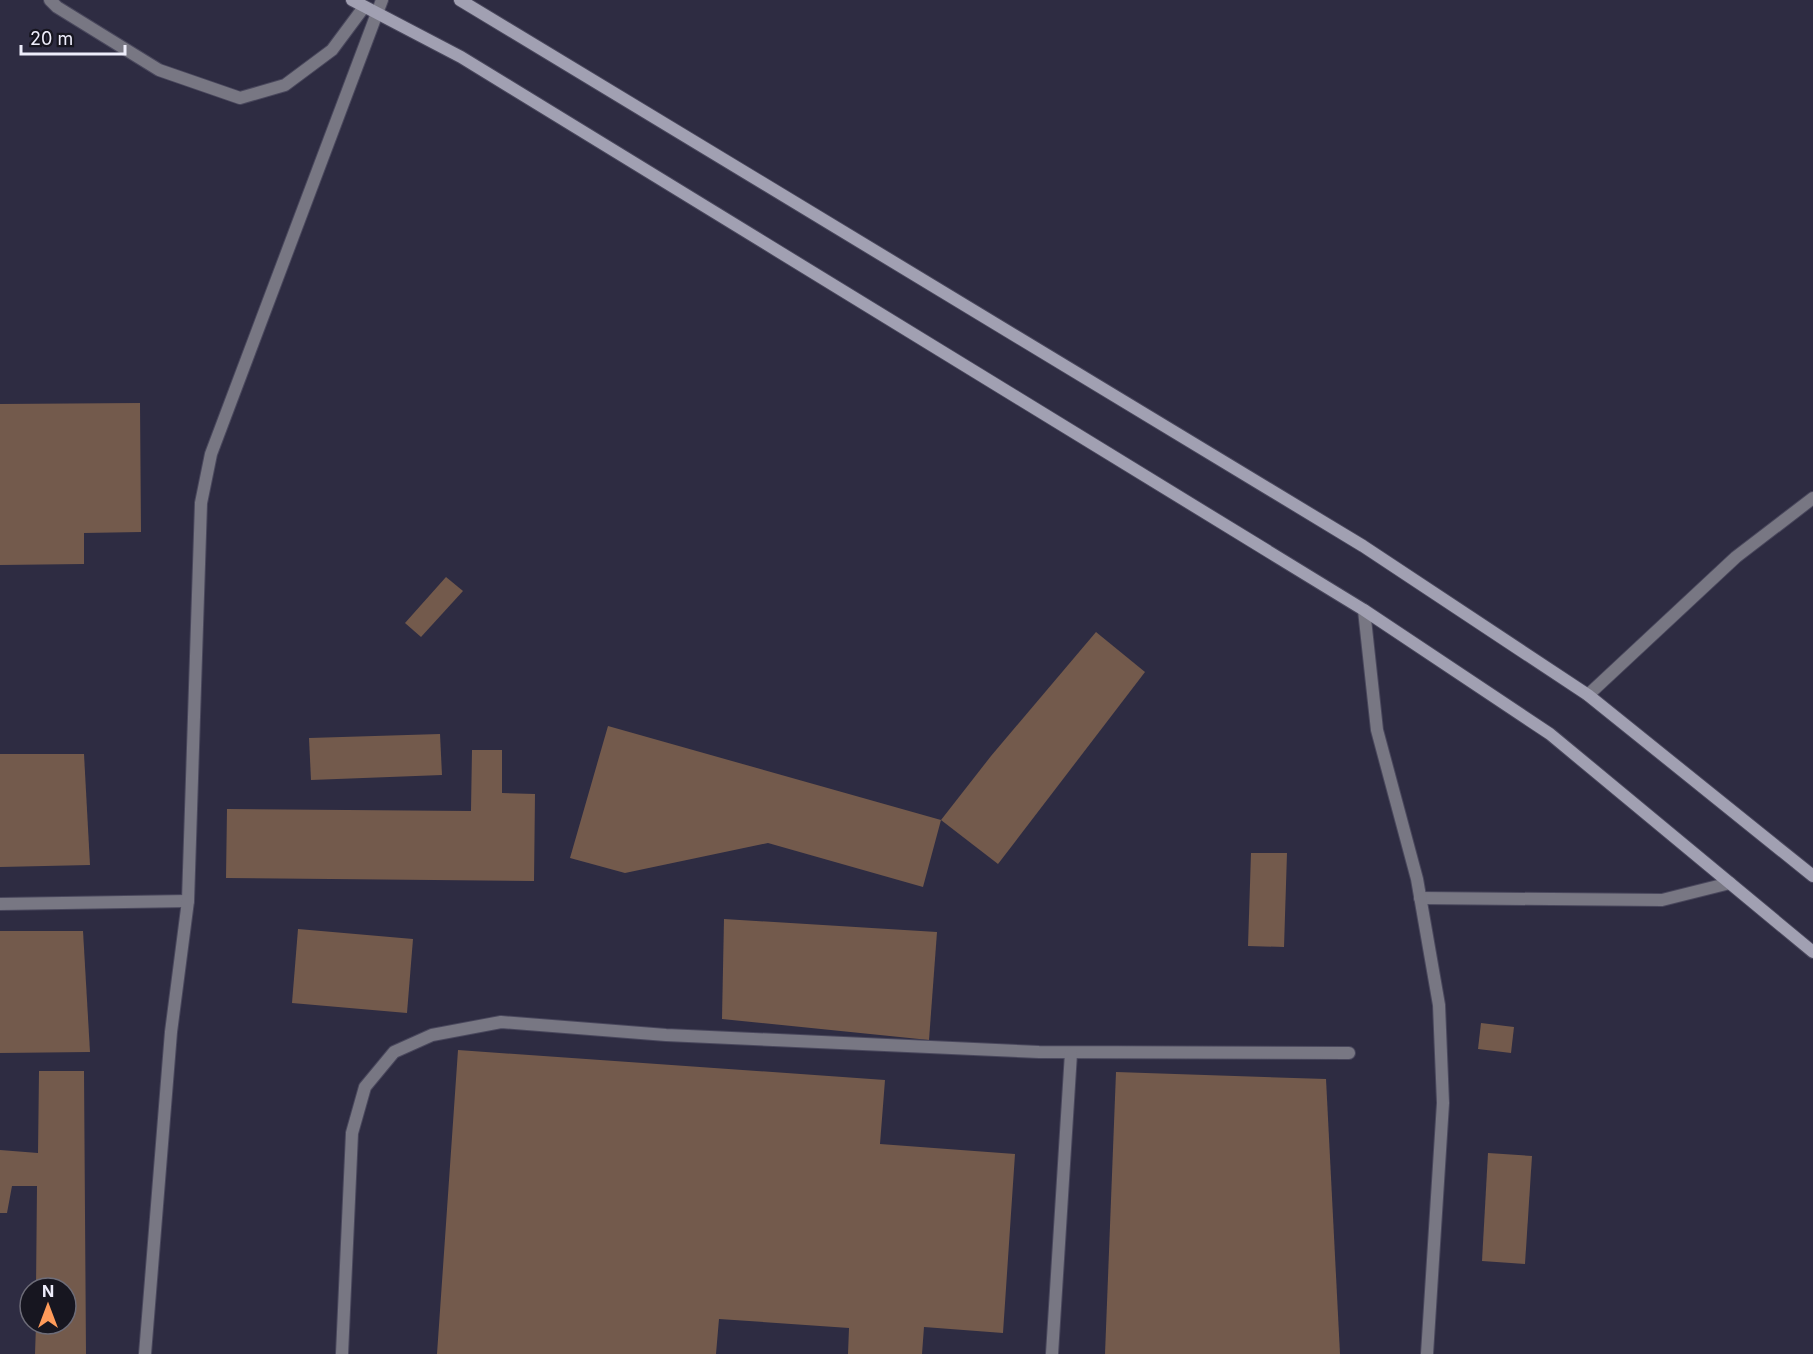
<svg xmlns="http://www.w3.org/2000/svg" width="1813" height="1354" viewBox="0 0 1813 1354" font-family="Inter,sans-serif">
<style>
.building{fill:#735a4c}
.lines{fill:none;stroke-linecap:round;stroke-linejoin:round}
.lane-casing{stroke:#49475c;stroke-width:14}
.street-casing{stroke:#49475c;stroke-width:14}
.secondary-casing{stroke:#49475c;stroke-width:14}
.lane{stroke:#787783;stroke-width:12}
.street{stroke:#787783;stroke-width:12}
.secondary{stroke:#a1a0b2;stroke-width:12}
</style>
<rect width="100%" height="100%" fill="#2e2c42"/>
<g class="building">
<polygon points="140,403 141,532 84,533 84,564 0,565 0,404"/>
<polygon points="446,577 463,591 421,637 405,623"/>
<polygon points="1096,632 1145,672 998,864 941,820 991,756"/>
<polygon points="608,726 941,820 923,887 768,843 625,873 570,858"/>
<polygon points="440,734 442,775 311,780 309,738"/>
<polygon points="472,750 502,750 502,793 535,794 534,881 226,878 227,809 471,811"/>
<polygon points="0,754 84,754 90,865 0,867"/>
<polygon points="1251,853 1287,853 1284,947 1248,946"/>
<polygon points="724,919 937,932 929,1040 722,1019"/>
<polygon points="298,929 413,939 407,1013 292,1003"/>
<polygon points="0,931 83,931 90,1052 0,1053"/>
<polygon points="1481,1023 1514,1027 1511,1053 1478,1049"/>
<polygon points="458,1050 885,1080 880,1144 1015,1154 1003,1333 924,1327 922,1354 848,1354 849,1328 719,1319 716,1354 437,1354"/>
<polygon points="39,1071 84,1071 86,1354 35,1354 36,1324 66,1324 66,1288 36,1288 37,1186 12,1186 7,1213 0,1213 0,1150 38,1153"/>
<polygon points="1116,1072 1326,1079 1340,1354 1105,1354"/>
<polygon points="1488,1153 1532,1156 1525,1264 1482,1261"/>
</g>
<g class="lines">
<g class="lane-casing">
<g id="lane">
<polyline points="50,0 57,7 159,70 240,98 285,85 332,50 364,7"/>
<polyline points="1420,898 1662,900 1730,883"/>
<polyline points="342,1354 352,1133 365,1087 394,1052 432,1035 501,1022 666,1035 1039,1052 1349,1053"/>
<polyline points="1052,1354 1071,1053"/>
</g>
</g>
<g class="street-casing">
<g id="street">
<polyline points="1364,610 1377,730 1417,879 1439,1005 1443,1103 1427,1354"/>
<polyline points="1588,695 1736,557 1813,498"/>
<polyline points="0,904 188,901"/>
<polyline points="145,1354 171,1032 188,901 201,503 211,454 382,0"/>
</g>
</g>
<g class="secondary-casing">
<g id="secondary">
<polyline points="352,0 461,57 1364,610 1550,734 1813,952"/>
<polyline points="460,0 1363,546 1588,695 1813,876"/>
</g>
</g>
<use href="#lane" class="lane"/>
<use href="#street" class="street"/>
<use href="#secondary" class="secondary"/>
</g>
<g transform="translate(48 1306)"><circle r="28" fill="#171620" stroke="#6d6c78" stroke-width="1.5"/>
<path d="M0-4.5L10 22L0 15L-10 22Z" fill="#ff9b5a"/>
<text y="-9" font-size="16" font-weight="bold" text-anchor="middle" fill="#eeedfb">N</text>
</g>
<path d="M21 45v9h104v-9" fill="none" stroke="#eeedfb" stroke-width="3"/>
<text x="30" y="45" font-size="18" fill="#eeedfb" stroke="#171620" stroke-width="4.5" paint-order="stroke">20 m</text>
</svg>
